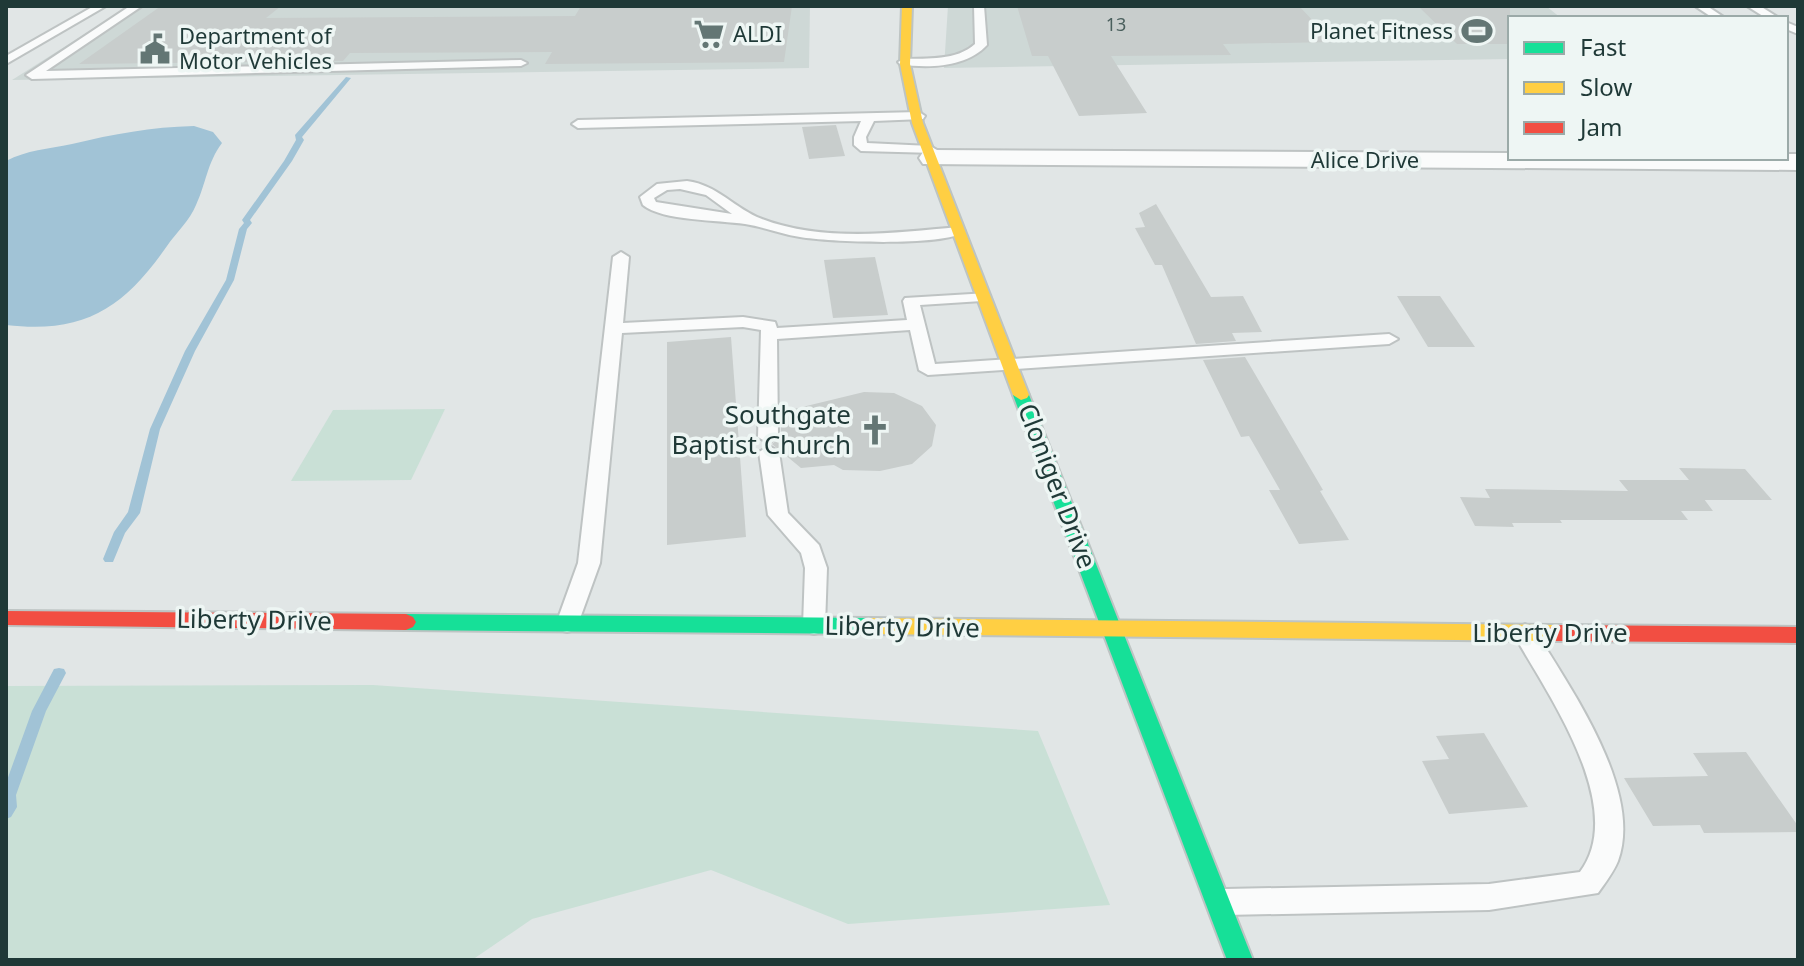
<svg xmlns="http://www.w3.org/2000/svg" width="1804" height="966" viewBox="0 0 1804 966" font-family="'Noto Sans',sans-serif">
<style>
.built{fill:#ced8d6}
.green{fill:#c9e0d6}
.water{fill:#a1c3d6}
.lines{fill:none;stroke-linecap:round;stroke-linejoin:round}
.stream{fill:#a1c3d6;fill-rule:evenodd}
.building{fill:#c8cdcc}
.lane-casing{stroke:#bec3c3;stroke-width:4}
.street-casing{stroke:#bec3c3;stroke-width:4}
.fast-casing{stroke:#bdc4c3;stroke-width:4}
.slow-casing{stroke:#bdc4c3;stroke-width:4}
.jam-casing{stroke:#bdc4c3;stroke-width:4}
.lane{fill:#fafbfb;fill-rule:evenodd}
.street{fill:#fafbfb;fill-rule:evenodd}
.fast{fill:#16e098;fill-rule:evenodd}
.slow{fill:#ffcf43;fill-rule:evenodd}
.jam{fill:#f24e42;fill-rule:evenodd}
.labels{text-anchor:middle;stroke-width:7;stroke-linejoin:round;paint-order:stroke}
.far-number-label{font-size:18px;fill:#4a5f5d}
.far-poi-label{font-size:22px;fill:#1f3937;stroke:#eef6f4;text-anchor:start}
.far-street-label{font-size:22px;fill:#1f3937;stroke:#eef6f4}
.poi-label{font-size:26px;fill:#1f3937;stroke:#eef6f4;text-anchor:end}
.street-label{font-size:26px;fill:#1f3937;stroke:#eef6f4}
</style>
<rect width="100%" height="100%" fill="#e1e6e6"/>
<g class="built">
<polygon points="129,6 810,6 809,68 12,80"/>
<polygon points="948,6 1546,6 1561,18 1510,18 1510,59 944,68"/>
</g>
<g class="green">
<polygon points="445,409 411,480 291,481 333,410"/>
<polygon points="373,685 1038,731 1110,905 848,924 711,870 532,919 472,960 6,960 6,686"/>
</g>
<path class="water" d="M194,126l19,6 9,11c-15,20 -16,41 -26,62 -6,15 -20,28 -29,41 -44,63 -83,88 -161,79v-164c21,-11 42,-12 66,-17 42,-10 79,-17 122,-18z"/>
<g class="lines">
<g class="stream">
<polygon points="346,77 351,78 302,137 304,140 292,161 250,220 252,223 247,229 234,280 195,351 160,429 140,513 125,533 113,562 105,562 103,559 114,532 128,512 150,429 185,351 226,280 239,229 244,223 242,220 284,161 296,140 295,135"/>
<polygon points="59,668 64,669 66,673 46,711 16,795 17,807 11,817 6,819 6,783 32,711 54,669"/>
</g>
</g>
<g class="building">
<polygon points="161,6 281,6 266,18 575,16 581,6 792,6 784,62 545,64 552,52 350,53 343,61 79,64"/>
<polygon points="1017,6 1299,6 1333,42 1223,44 1231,55 1111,56 1147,113 1079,116 1048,56 1032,56"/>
<polygon points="1418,6 1510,6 1510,44 1457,44"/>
<polygon points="836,125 845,156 809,159 802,127"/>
<polygon points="1156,204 1211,297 1243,296 1262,332 1232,333 1236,341 1196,344 1162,265 1155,265 1135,228 1145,227 1139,213"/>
<polygon points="875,257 888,315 833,318 824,260"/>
<polygon points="1397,296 1440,296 1475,347 1428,347"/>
<polygon points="731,337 746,537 667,545 667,342"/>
<polygon points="1245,357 1323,490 1320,491 1349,540 1299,544 1269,490 1280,490 1249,436 1241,437 1203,360"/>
<polygon points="864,392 894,393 922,406 936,425 932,446 912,464 880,471 843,470 834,465 801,468 772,444 781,437 781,420 794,409"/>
<polygon points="1679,468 1745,469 1772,500 1704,500 1701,495 1713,511 1681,511 1688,520 1560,520 1562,523 1512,523 1514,527 1475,526 1460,497 1490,498 1485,489 1628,491 1619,480 1689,480"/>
<polygon points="1484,733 1528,807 1449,814 1422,761 1449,759 1436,736"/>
<polygon points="1746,752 1798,826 1798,832 1704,833 1700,825 1653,826 1624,778 1708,776 1693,753"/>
</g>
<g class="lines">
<g class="lane-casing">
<g id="lane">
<polygon points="94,6 106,6 6,64 6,56"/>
<polygon points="130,6 142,6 46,71 521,60 527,63 521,66 32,79 26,75"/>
<path d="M974,6h10l3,39c-20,22 -59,24 -87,19l-2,-2 6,-3c24,-1 52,2 71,-15z"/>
<polygon points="1695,6 1707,6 1725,18 1713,18"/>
<polygon points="1747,6 1760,6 1779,18 1766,18"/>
<polygon points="1786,22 1798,27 1798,34 1786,29"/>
<polygon points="919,112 925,116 923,119 874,121 866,137 867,143 930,146 937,150 935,153 861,151 854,145 854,137 861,121 578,128 572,124 578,120"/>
<path d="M687,181c31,4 48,28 75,38 60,23 134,14 196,8l7,4c-18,16 -137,11 -165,6 -19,-3 -36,-10 -55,-13 -26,-4 -83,-3 -102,-19l-3,-8 17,-13zM680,189l26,6 26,19 -76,-12 -2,-4 13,-8z"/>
<polygon points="621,252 629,257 623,323 743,317 775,322 777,328 907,320 903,301 905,298 988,293 990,296 982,301 920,305 935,364 1389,334 1398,339 1389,344 928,375 919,370 910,330 777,339 778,437 768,443 758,437 761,330 743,327 622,333 600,563 578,624 575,630 567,632 559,630 556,624 578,563 613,257"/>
<polygon points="769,446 779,452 788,513 819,545 827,568 825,626 822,632 814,634 806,632 803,626 805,568 801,553 768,515 759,452"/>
<path d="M1525,624l8,3c35,58 111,163 85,234 -5,12 -13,22 -20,32l-109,17 -264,5 -10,-4 -4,-9 4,-9 10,-4 264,-5 91,-12c49,-65 -34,-180 -67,-239l4,-6z"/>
</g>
</g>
<g class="street-casing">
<polygon id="street" points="932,150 1510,153 1510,158 1786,158 1786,154 1798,154 1798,170 923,164 919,158 923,152"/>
</g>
<g class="fast-casing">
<g id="fast">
<polygon points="1021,390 1029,395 1253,960 1227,960 1013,395"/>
<polygon points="406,614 868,618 875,621 878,626 875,631 868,634 406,630 399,627 396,622 399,617"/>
</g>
</g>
<g class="slow-casing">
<g id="slow">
<polygon points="902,6 912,6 910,64 923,123 1029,395 1027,398 1021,400 1013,395 912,123 900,64"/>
<polygon points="868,618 1556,625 1563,628 1566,633 1563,638 1556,641 868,634 861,631 858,626 861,621"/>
</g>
</g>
<g class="jam-casing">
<g id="jam">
<polygon points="6,611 406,614 413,617 416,622 413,627 406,630 6,625"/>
<polygon points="1556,625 1798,627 1798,643 1556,641 1549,638 1546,633 1549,628"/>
</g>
</g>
<use href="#lane" class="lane"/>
<use href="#street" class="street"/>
<use href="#fast" class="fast"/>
<use href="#slow" class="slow"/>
<use href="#jam" class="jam"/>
</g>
<defs>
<g id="stadium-bare" transform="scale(2.4)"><path d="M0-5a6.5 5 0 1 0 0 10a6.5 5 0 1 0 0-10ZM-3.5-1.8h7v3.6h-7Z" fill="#637674" stroke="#eef6f4" stroke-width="2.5" paint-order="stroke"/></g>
<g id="supermarket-bare" transform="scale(2.4)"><path d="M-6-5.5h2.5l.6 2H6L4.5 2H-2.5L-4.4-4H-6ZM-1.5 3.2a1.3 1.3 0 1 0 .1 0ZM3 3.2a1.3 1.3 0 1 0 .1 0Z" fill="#637674" stroke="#eef6f4" stroke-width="2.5" paint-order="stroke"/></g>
<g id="civic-bare" transform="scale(2.4)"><path d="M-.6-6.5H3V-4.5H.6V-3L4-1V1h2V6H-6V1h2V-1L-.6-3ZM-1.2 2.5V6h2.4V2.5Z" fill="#637674" stroke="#eef6f4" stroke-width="2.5" paint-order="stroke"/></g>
<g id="church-bare" transform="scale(2.4)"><path d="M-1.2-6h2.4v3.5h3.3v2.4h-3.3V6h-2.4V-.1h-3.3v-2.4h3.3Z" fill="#637674" stroke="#eef6f4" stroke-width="2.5" paint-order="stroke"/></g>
</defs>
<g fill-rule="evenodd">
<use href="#stadium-bare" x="1477" y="31"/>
<use href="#supermarket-bare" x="709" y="34"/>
<use href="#civic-bare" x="155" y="49"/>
<use href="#church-bare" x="875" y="430"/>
</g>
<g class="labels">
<g class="far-number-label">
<text x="1116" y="31">13</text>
</g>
<g class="far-poi-label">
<text x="1453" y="39" text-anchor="end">Planet Fitness</text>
<text x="733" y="42">ALDI</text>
<text x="179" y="44">Department of<tspan x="179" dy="25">Motor Vehicles</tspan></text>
</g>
<g class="far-street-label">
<text x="1365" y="168">Alice Drive</text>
</g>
<g class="poi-label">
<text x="851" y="424">Southgate<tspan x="851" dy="30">Baptist Church</tspan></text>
</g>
<g class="street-label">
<text transform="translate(1057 486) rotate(69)" y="9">Cloniger Drive</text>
<text transform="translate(254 620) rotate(1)" y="9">Liberty Drive</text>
<text transform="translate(902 627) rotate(1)" y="9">Liberty Drive</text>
<text x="1550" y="642">Liberty Drive</text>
</g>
</g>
<rect width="1804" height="966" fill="none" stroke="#1f3937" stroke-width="16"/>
<rect x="1508" y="16" width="280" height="144" fill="#eef6f4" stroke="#9baaa8" stroke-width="2"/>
<rect x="1524" y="42" width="40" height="12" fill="#16e098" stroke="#9baaa8" stroke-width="2"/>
<text x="1580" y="56" font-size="24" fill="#1f3937">Fast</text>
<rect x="1524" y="82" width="40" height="12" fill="#ffcf43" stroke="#9baaa8" stroke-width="2"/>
<text x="1580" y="96" font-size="24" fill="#1f3937">Slow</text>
<rect x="1524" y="122" width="40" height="12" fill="#f24e42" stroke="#9baaa8" stroke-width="2"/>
<text x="1580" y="136" font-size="24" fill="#1f3937">Jam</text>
</svg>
